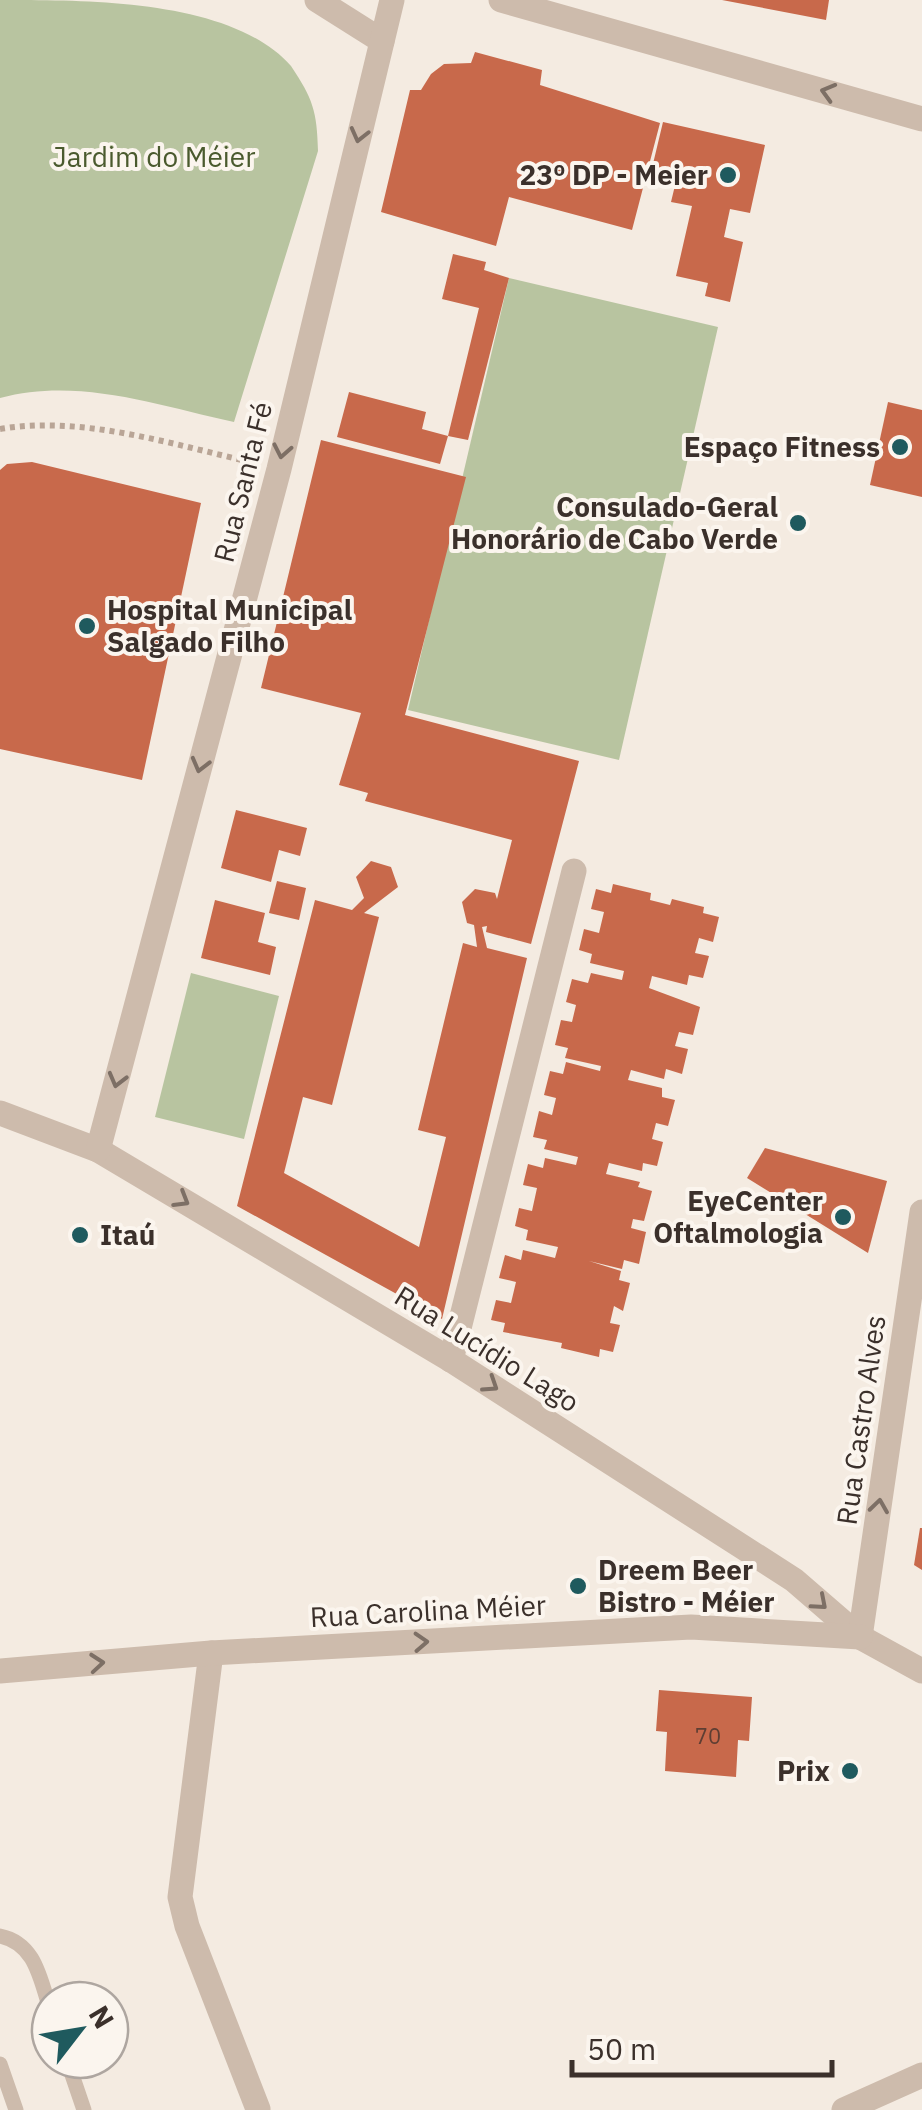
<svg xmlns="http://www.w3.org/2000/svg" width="922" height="2110" viewBox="0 0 922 2110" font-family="'IBM Plex Sans',sans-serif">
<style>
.green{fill:#b8c4a0}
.building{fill:#c8694b}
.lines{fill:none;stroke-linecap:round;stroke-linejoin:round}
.path{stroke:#b9a596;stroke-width:6;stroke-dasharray:5 5;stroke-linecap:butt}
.service{stroke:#cdbbac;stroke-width:15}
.minor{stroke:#cdbbac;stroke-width:25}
.tertiary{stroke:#cdbbac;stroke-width:25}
.oneway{stroke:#7d6f65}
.poi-dot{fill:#1f5a5e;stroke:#fbf5ee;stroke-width:4}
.labels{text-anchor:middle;stroke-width:8;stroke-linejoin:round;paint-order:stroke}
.number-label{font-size:22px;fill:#5e3e33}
.park-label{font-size:28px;fill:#4a5a2e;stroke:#fbf5ee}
.poi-label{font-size:28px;font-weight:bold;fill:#3b302b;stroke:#fbf5ee;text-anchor:end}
.street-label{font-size:28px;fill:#3b302b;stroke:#fbf5ee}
</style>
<rect width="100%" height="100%" fill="#f4ebe1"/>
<g class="green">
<path d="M0,0c94,0 232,0 291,66 22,33 26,45 27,85l-84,271c-78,-17 -156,-45 -234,-24z"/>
<polygon points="509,278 718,327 619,760 408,710"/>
<polygon points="191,973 279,996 244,1139 155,1117"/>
</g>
<g class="building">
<polygon points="722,0 829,0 826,20"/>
<polygon points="475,52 542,70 540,85 660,123 632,230 509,197 496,246 381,212 410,90 421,90 431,74 444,64 471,63"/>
<polygon points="663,122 765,145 750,213 730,209 724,237 743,242 730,302 705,296 708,283 676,276 692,206 671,202 678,173 652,168"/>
<polygon points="453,254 486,262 484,270 509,278 468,440 448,436 479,308 442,299"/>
<polygon points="349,392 426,412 422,429 448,436 440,464 337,437"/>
<polygon points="888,402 922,410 922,497 870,485"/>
<polygon points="321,440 466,477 405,715 579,761 531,944 486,932 487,926 482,927 487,948 527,958 442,1319 237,1206 315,900 352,910 364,898 356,877 371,861 391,867 398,887 364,913 379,917 332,1105 303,1097 284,1173 419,1247 446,1137 418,1130 463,943 477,947 474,925 467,923 462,902 475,889 495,893 497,899 512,840 365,801 368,793 339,785 361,713 261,688"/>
<polygon points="32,462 201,503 142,780 0,749 0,470 7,464"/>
<polygon points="236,810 307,828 300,856 279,850 271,882 221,868"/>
<polygon points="277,881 306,888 299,920 269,913"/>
<polygon points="613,884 651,893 650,900 670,905 672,899 704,907 703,913 719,917 713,942 699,938 695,953 709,956 703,978 689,975 687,985 652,976 649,988 700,1007 693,1035 679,1032 675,1046 688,1049 682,1074 666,1069 664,1079 631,1070 628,1080 662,1088 662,1097 675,1100 668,1126 656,1123 652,1139 663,1142 657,1166 643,1163 642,1171 609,1163 606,1174 640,1182 638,1187 652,1191 644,1221 633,1219 631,1228 646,1232 639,1264 624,1260 622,1269 589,1261 621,1271 619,1280 630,1283 623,1311 614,1306 610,1323 620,1325 613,1352 600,1349 599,1357 561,1348 562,1343 503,1332 505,1323 491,1320 496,1300 511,1303 516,1282 499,1278 505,1255 521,1260 523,1250 555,1258 558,1247 526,1240 528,1230 515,1226 519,1208 532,1211 537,1188 523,1185 528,1164 543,1168 545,1158 576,1165 578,1157 544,1149 547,1140 533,1137 539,1111 552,1115 556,1098 544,1095 550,1071 563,1074 566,1062 600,1071 601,1066 565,1058 568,1048 555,1045 561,1020 572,1022 576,1005 566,1002 572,979 588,983 591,973 622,980 624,971 590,963 592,954 579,950 584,929 599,933 604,912 591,909 596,889 611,893"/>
<polygon points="215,900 265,913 258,942 276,947 270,975 201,958"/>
<polygon points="765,1148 887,1181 868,1253 747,1178"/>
<polygon points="920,1528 922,1528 922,1570 914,1565"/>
<polygon points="659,1690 752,1697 749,1741 738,1740 736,1777 665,1771 667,1732 656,1731"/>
</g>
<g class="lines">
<path class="path" d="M0,429c83,-14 174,16 255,34"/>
<g class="service">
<path d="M0,1936c35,7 40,42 50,73"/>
<polyline points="67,2060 84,2110"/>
<polyline points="0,2064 16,2110"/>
</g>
<g class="minor">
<polyline points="451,1360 574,871"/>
<polyline points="211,1653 180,1897 187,1926 258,2109"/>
<polyline points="844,2110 922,2075"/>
</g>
<g class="tertiary">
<polyline points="317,0 382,41"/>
<polyline points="501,0 922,119"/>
<polyline points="0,1113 98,1150 451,1360 794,1580 860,1637 922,1671"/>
<polyline points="98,1150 279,469 392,0"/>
<polyline points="860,1637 922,1212"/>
<polyline points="0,1671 211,1653 691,1627 860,1637"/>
</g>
</g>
<defs><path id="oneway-chevron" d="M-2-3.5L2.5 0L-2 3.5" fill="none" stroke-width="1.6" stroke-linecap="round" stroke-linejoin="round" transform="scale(2.5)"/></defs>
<g class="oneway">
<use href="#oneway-chevron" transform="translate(828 92) rotate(-164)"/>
<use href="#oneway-chevron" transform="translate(359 135) rotate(104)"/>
<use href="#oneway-chevron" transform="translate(282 451) rotate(101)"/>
<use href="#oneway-chevron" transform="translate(200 765) rotate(105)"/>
<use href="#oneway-chevron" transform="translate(117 1080) rotate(105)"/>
<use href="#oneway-chevron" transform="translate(182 1200) rotate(31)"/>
<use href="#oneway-chevron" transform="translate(491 1385) rotate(33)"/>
<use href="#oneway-chevron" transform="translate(879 1506) rotate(-82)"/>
<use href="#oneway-chevron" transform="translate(820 1603) rotate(41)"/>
<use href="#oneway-chevron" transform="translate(421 1642) rotate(-3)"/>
<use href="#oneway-chevron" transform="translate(97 1663) rotate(-5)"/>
</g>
<g class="poi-dot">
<circle cx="728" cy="175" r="10"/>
<circle cx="900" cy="447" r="10"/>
<circle cx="798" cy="523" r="10"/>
<circle cx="87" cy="626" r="10"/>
<circle cx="843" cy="1217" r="10"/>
<circle cx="80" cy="1235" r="10"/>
<circle cx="578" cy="1586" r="10"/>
<circle cx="850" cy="1771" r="10"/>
</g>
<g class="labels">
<g class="number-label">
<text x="708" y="1744">70</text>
</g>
<g class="park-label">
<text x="154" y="167">Jardim do Méier</text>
</g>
<g class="poi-label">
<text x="708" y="185">23º DP - Meier</text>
<text x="880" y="457">Espaço Fitness</text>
<text x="778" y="517">Consulado-Geral<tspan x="778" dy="32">Honorário de Cabo Verde</tspan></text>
<text x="107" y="620" text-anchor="start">Hospital Municipal<tspan x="107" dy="32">Salgado Filho</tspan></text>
<text x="823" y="1211">EyeCenter<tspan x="823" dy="32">Oftalmologia</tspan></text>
<text x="100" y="1245" text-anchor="start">Itaú</text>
<text x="598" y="1580" text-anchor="start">Dreem Beer<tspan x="598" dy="32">Bistro - Méier</tspan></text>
<text x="830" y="1781">Prix</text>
</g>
<g class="street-label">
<text transform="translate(243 482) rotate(-76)" y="10">Rua Santa Fé</text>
<text transform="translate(487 1349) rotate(32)" y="10">Rua Lucídio Lago</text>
<text transform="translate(861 1420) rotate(-82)" y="10">Rua Castro Alves</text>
<text transform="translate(428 1611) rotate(-3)" y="10">Rua Carolina Méier</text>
</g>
</g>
<g transform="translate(80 2030) rotate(59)"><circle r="48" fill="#fbf5ee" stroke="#aea6a0" stroke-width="2.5"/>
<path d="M0-8L18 38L0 25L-18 38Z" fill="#1f5a5e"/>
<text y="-15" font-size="28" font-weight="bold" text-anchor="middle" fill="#3b302b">N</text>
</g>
<path d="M572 2060v15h260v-15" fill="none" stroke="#3b302b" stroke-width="5"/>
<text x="587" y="2060" font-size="30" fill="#3b302b" stroke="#fbf5ee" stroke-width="8" paint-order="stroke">50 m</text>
</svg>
